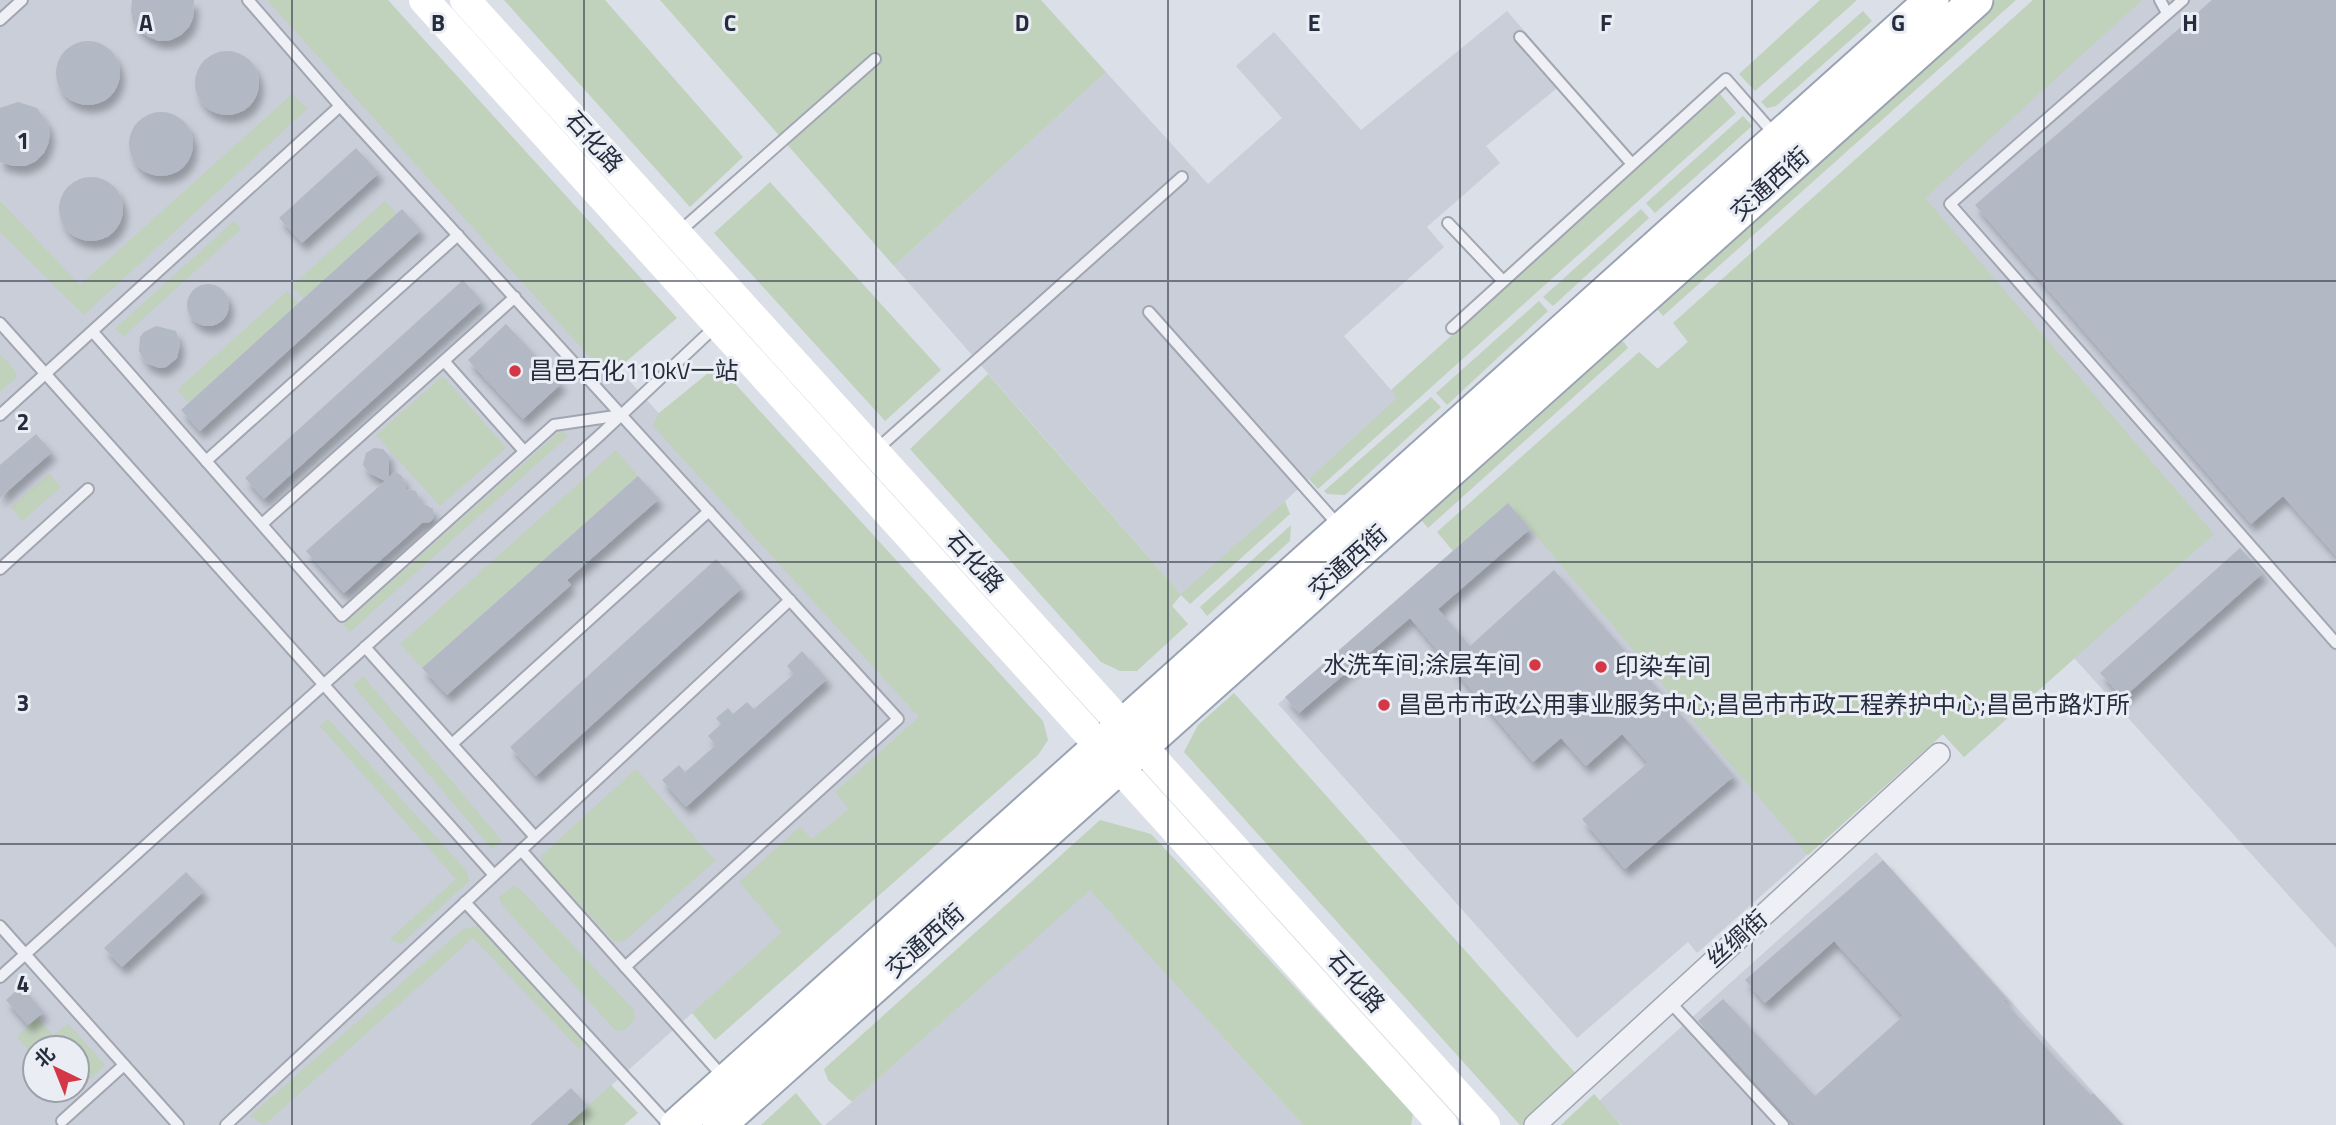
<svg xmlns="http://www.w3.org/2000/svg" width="2336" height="1125" viewBox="0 0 2336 1125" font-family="'Titillium Web','Noto Sans SC',sans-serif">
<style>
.built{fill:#c9ced9;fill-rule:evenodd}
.green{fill:#c0d1bc}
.building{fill:#b2b8c4;filter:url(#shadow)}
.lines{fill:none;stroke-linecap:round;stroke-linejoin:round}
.service-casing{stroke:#a1a6b1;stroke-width:14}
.minor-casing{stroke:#a1a6b1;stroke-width:24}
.primary-casing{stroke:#9aa3b3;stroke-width:37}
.service{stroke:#eef0f5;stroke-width:10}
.minor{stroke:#eef0f5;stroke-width:21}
.secondary{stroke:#fff;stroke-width:30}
.primary{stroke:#fff;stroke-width:33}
.grid{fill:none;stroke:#252c3d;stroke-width:2;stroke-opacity:0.55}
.poi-dot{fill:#d43847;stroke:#eaeef4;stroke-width:2.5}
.labels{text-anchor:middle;stroke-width:6;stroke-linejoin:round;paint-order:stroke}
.street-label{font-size:24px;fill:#252c3d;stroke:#eaeef4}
.poi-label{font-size:24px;fill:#252c3d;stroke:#eaeef4;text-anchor:start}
.grid-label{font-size:23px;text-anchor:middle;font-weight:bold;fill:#252c3d;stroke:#eaeef4;stroke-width:6;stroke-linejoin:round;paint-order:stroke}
</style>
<defs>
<filter id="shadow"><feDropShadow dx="4.5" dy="8" stdDeviation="3.5" flood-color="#0004"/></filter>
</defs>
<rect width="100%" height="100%" fill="#dbdfe7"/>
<g class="built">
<path d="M0,0h282l693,760 -408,365h-567zM35,1048h42v42h-42z"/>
<polygon points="2069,0 2336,0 2336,948 2074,658 1964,757 1943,734 1697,953 1688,942 1577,1038 1278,704 1508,503"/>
<polygon points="1507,11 1567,80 1486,146 1500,163 1427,227 1444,247 1344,336 1398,398 1182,595 894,266 1106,72 1208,184 1282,118 1236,66 1274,32 1361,130"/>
<polygon points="1876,852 2123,1125 1622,1125 1599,1101"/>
<polygon points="1090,889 1303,1125 825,1125 852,1102"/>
</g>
<g class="green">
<polygon points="267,0 388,0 677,318 608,377"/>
<polygon points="504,0 605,0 743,157 690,207"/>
<polygon points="660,0 1041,0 1106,72 894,266"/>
<polygon points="1820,0 1857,0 1755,91 1739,74"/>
<polygon points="1996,0 2016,0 1663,316 1658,310 1659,300"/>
<polygon points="2033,0 2142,0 1925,198 2214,534 1964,757 1943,734 1808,855 1509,504 1453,551 1437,532 1639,352 1658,369 1688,342 1673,323"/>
<polygon points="1863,11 1872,21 1776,106 1767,108 1761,102"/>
<polygon points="292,94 307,109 84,315 0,232 0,201 80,285"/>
<polygon points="1720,94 1736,113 1318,489 1309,479 1397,398 1391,390"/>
<polygon points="1743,116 1752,126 1655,213 1646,203"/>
<polygon points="770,182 941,370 885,421 714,233"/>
<polygon points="385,201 397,214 304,299 292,286"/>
<polygon points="1641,209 1649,218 1553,306 1543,297"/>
<polygon points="234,221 241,229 123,337 115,329"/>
<polygon points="287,291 299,303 189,403 177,390"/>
<polygon points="1539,301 1548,311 1447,405 1436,393"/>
<polygon points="1615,341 1624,342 1628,348 1428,528 1422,521 1421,514"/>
<polygon points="0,354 14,369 17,377 0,392"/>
<polygon points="718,365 1043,721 1048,740 1038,755 715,1040 692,1013 782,932 739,882 800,827 812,839 849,809 835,792 919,717 653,426 659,413"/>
<polygon points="988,374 1181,594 1285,501 1290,514 1190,604 1181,595 1172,606 1188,624 1137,671 1120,671 1101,662 910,449"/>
<polygon points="443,376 506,448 440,506 376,435"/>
<polygon points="1431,397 1441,407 1345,495 1327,494 1324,491"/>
<polygon points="561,430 568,436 350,632 343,625"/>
<polygon points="616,450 638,476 422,668 400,644"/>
<polygon points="49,474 61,487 22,521 11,507"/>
<polygon points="1291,525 1290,541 1207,616 1200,607"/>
<polygon points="363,676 502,841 492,849 353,685"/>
<polygon points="1234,693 1576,1074 1522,1125 1520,1125 1184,752 1198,725"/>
<polygon points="328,719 466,870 469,881 401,944 390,939 456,879 320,726"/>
<polygon points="636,769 715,861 623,942 614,941 546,868 540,857"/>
<polygon points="1100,820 1151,834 1413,1113 1411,1125 1303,1125 1090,890 852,1102 828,1080 824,1069"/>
<polygon points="513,886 520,889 634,1010 635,1019 625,1030 616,1031 502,905 499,897"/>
<polygon points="477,926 586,1042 579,1049 473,938 264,1125 250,1116 463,929"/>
<polygon points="37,1018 53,1035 68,1024 105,1065 71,1097 65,1090 77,1090 77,1048 35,1048 35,1057 17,1037"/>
<polygon points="611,1085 638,1113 624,1125 567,1125"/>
<polygon points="796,1093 822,1125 761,1125"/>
<polygon points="1594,1094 1621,1125 1561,1125"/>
</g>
<g class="building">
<polygon points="132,0 194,0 193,18 189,27 181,35 171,40 159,41 149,37 140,31 133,22 131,11"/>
<polygon points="2212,0 2336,0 2336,556 2283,496 2251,524 1975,205"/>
<circle cx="88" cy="73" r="32"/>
<circle cx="227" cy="83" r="32"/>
<polygon points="18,102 37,108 48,124 50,134 48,144 44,153 36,161 25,166 14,166 0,162 0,108"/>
<circle cx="161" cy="144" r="32"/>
<polygon points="356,148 379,173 302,243 279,218"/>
<circle cx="91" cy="209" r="32"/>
<polygon points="402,209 421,230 200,431 181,410"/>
<polygon points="463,280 482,301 264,499 245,478"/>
<circle cx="208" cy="305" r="21"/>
<polygon points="506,324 562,383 523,419 468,360"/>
<polygon points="156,326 176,331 180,345 177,358 166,367 159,368 146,363 139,351 140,337 144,332"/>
<polygon points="36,434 52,452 0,498 0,465"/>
<polygon points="374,448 383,449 389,456 389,477 395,472 401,475 404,480 406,489 416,491 420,502 433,509 434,517 430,522 422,523 344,593 306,551 385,481 369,473 363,465 366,453"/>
<polygon points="638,476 659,499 567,580 571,585 447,695 422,668"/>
<polygon points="1508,503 1530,529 1438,609 1470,646 1554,570 1734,776 1625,869 1582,819 1648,763 1622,734 1586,766 1561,738 1533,762 1410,618 1299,713 1285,697"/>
<polygon points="2240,548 2263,573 2123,698 2100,673"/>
<polygon points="716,559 742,588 536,776 510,747"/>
<polygon points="802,651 827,679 686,807 662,780 679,765 685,772 716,745 708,736 721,724 716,718 728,708 733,714 747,702 754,709 794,674 787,666"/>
<polygon points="1883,860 2006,998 2003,1000 2058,1061 2091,1095 2093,1093 2123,1125 1795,1125 1698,1021 1723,999 1815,1096 1903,1016 1834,941 1765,1003 1745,980"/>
<polygon points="186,872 204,891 122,967 104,948"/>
<polygon points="21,986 44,1012 28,1025 6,1000"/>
<polygon points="571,1088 588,1106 567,1125 530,1125"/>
</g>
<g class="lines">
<g class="service-casing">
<g id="service">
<polyline points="248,0 340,106 898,719 625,967"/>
<polyline points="2160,0 2167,13"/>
<polyline points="2183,0 1950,204 2336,643"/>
<polyline points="0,20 22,0"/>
<polyline points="1520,37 1632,164"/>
<polyline points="1448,223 1503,281"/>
<polyline points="679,232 875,59"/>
<polyline points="1149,312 1340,527"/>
<polyline points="0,323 494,875"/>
<polyline points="1452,328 1726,79 1775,135"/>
<polyline points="93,332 342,616 554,425 622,415"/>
<polyline points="444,361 524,451"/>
<polyline points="0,415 340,106"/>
<polyline points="876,450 1182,177"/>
<polyline points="206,461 458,235"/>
<polyline points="262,524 515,297"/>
<polyline points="0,569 88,489"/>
<polyline points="365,647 535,837"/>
<polyline points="452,744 709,511"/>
<polyline points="521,850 725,1079"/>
<polyline points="465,902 669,1125"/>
<polyline points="0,926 178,1125"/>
<polyline points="0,977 599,436 717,325"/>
<polyline points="1669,1001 1783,1125"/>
<polyline points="62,1121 124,1065"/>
<polyline points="226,1125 790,600"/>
</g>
</g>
<g class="minor-casing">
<polyline id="minor" points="1535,1125 1939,754"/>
</g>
<g class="primary-casing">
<g id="primary">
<polyline points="677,1125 1932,0"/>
<polyline points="719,1125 1976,0"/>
</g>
</g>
<use href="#service" class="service"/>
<use href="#minor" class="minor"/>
<g class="secondary">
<polyline points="424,0 1443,1125"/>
<polyline points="465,0 1485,1125"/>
</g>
<use href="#primary" class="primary"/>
</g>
<path class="grid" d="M292,0v1125M584,0v1125M876,0v1125M1168,0v1125M1460,0v1125M1752,0v1125M2044,0v1125M0,281h2336M0,562h2336M0,844h2336"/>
<g class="poi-dot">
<circle cx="515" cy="371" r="7"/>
<circle cx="1535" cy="665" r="7"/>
<circle cx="1601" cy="667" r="7"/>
<circle cx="1384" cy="705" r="7"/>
</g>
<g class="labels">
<g class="street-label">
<text transform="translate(594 142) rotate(48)" y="8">石化路</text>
<text transform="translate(1770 184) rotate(-42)" y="8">交通西街</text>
<text transform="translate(975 562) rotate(48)" y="8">石化路</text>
<text transform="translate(1348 562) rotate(-42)" y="8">交通西街</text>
<text transform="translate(1737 939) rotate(-42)" y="8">丝绸街</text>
<text transform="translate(925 941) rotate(-42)" y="8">交通西街</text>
<text transform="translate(1356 982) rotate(48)" y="8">石化路</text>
</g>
<g class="poi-label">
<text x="529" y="379">昌邑石化110kV一站</text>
<text x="1521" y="673" text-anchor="end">水洗车间;涂层车间</text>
<text x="1615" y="675">印染车间</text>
<text x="1398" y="713">昌邑市市政公用事业服务中心;昌邑市市政工程养护中心;昌邑市路灯所</text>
</g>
</g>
<g class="grid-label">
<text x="146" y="31">A</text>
<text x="438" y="31">B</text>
<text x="730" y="31">C</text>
<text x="1022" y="31">D</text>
<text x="1314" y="31">E</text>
<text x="1606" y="31">F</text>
<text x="1898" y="31">G</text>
<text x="2190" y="31">H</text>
<text x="23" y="149">1</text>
<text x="23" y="430">2</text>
<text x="23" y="711">3</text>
<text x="23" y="992">4</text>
</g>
<g transform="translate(56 1069) rotate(317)"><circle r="33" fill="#eaeef4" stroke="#9ba0ab" stroke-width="2"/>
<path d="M0-5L12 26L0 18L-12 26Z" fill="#d43847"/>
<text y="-10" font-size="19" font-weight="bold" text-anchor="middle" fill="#252c3d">北</text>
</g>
</svg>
